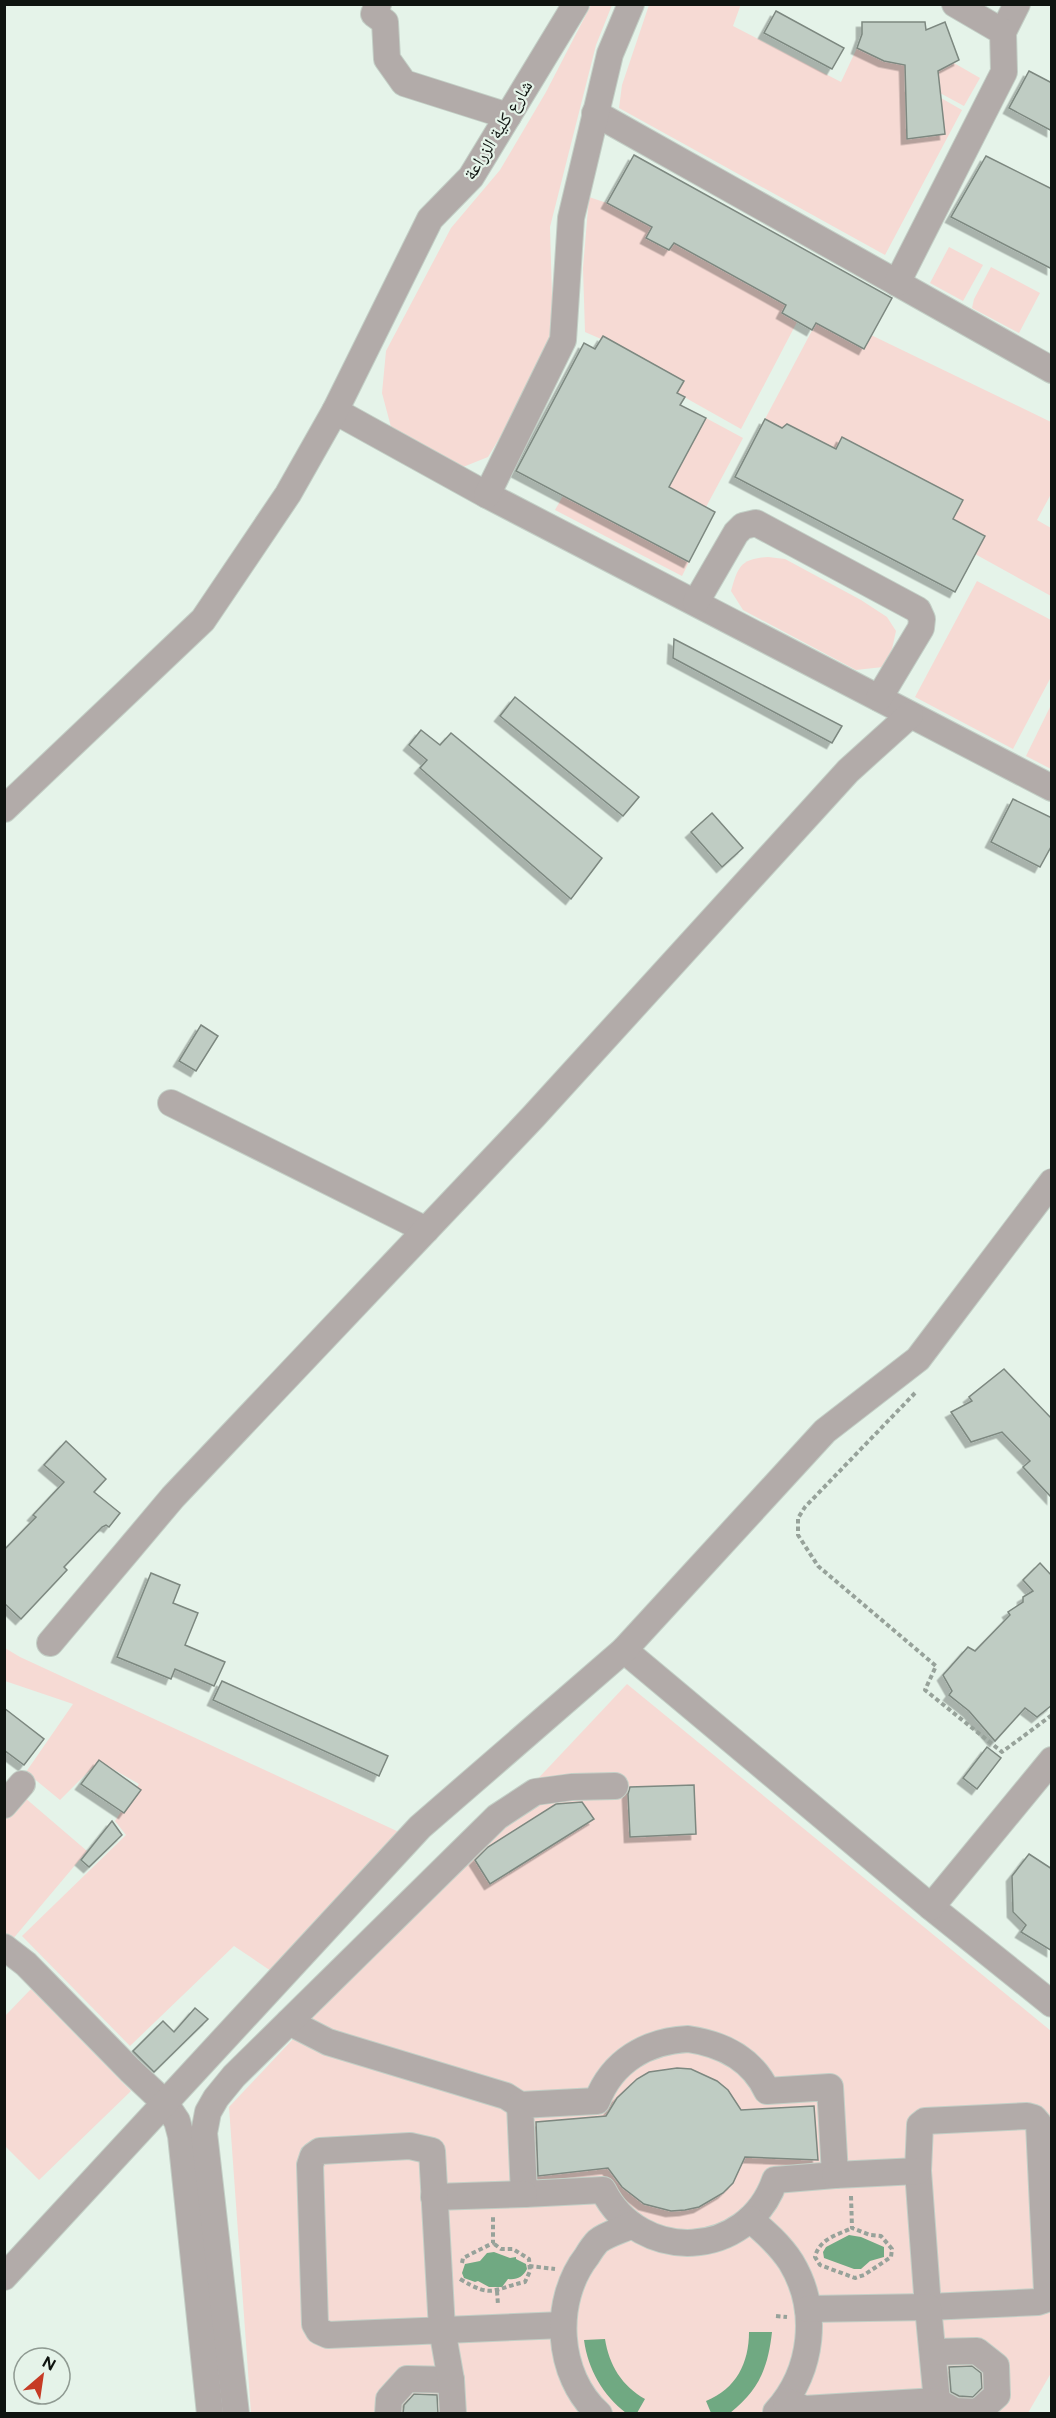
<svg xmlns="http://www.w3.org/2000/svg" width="1056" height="2418" viewBox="0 0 1056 2418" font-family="Figtree,'Noto Naskh Arabic',sans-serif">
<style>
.green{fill:#f6dad4}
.water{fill:#70a982}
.building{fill:#bfccc3;stroke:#7d8880;stroke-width:1.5;filter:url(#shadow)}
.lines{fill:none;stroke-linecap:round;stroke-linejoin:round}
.minor-casing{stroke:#c3cfc6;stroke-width:28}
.path{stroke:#97a29a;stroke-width:4;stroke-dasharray:4.5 3;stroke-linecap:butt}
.minor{stroke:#b2aba9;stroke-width:26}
.labels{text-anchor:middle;stroke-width:4.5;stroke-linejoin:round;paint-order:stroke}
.street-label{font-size:18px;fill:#0f1410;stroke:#e5f3e9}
</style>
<defs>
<filter id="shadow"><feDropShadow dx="-5.5" dy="5.5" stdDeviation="0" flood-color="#0004"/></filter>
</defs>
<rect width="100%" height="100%" fill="#e5f3e9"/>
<g class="green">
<polygon points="741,4 733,26 841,82 857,48 884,61 905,65 907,139 945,134 941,98 962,110 885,255 619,108 622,85 649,5"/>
<polygon points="591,5 612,5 596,45 550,227 553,332 508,424 488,457 463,467 391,427 382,393 386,351 451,228 500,170 546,92"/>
<polygon points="954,63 980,78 964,106 940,93 938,71"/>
<polygon points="589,197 607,203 652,227 647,238 669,250 674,243 786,305 782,313 797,322 741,429 677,393 683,381 603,336 601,339 585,332 583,268"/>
<polygon points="949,247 983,265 963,301 930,283"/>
<polygon points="991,267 1040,293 1019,333 972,308 974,299"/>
<polygon points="816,323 863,349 871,335 1051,422 1051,494 1037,520 1051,528 1051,596 975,554 953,519 842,437 833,455 826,444 788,424 782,428 765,419"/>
<polygon points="706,418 743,438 706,507 544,420"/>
<polygon points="563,496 689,562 682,576 555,510"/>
<path d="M768,557l17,2 76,41 26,17 9,14 -4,18 -9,18 -27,3 -113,-60 -12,-19c7,-25 10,-32 37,-34z"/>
<polygon points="977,581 1051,620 1051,677 1013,749 915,697"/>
<polygon points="1051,705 1051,769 1026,756"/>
<polygon points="5,1648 20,1657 399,1832 271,1971 234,1946 130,2046 22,1936 126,1835 115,1821 139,1784 99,1761 60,1800 26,1772 73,1704 5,1681"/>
<polygon points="627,1684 1051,2031 1051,2373 1028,2413 251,2413 229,2107"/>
<polygon points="24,1797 87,1851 12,1940 5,1934 5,1819"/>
<polygon points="31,1989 131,2091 39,2180 4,2145 5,2016"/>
</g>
<g class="water">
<polygon points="849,2235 861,2237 884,2247 884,2257 870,2261 861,2269 854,2269 824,2258 823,2252 826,2247"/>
<path d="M494,2252l16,6 6,-1v2l10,5 1,5c-4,8 -10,11 -19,10l-6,8h-13l-11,-6 -3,1 -11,-4 -2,-5 3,-9 15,-3 7,-8z"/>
<path d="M749,2332h23c-4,36 -13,58 -42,81h-19l-5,-12c30,-12 43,-38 43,-69z"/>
<path d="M605,2339c4,26 17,47 40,60l-8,14h-11c-23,-18 -38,-43 -42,-73z"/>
</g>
<g class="building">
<polygon points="776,11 844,48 832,69 764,33"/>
<polygon points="862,22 925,22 926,30 945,22 959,60 938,71 945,134 907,139 905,65 884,61 857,48 862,34"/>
<polygon points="1029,71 1052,83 1052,131 1009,108"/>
<polygon points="634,155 892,298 864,349 816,323 812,330 782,313 786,305 674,243 669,250 646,238 652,227 607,203"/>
<polygon points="986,156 1052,189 1052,269 951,217"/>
<polygon points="603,336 684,381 677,393 685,397 680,405 706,418 669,487 715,512 689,562 516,471 584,343 595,349"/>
<polygon points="765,419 782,428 787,424 836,449 842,437 963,500 953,519 985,536 955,592 735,477"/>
<polygon points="674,639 842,726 832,743 673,658"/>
<polygon points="515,697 639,797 623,816 500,716"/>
<polygon points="421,730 440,745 451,733 602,858 571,899 420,768 427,760 409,745"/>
<polygon points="1013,799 1052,818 1052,845 1040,867 991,842"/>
<polygon points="712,813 743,848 722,867 691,832"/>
<polygon points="201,1025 218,1036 196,1071 179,1061"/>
<polygon points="1004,1369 1052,1419 1052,1498 1023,1467 1030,1461 1002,1432 971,1442 951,1412 972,1401 969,1397"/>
<polygon points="66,1441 106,1479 94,1492 120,1513 109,1527 106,1525 102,1527 64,1567 67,1570 21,1619 4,1603 4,1550 36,1517 33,1515 64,1482 44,1465"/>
<polygon points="1040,1563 1052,1576 1052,1705 1037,1717 1025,1708 995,1741 969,1711 949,1695 952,1691 943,1675 968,1647 975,1651 1010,1615 1008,1612 1023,1602 1023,1597 1033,1591 1023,1580"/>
<polygon points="151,1573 180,1585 173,1603 198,1613 185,1645 225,1662 214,1686 175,1669 171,1679 117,1657"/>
<polygon points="222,1681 388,1756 379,1776 213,1700"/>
<polygon points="4,1708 44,1739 24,1765 4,1750"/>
<polygon points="987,1747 1001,1758 977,1789 963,1778"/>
<polygon points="99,1760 141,1790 124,1813 81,1784"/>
<polygon points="694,1785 696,1834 630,1837 628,1794 630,1787"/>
<polygon points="582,1802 594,1819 490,1884 475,1860 488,1847 556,1804"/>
<polygon points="112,1821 122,1835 89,1867 81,1860"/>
<polygon points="1029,1854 1052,1869 1052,1951 1021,1932 1026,1925 1013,1912 1012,1876"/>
<polygon points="195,2008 208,2019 154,2072 133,2051 163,2021 174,2032"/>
<polygon points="677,2068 691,2069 717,2081 728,2090 741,2110 814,2106 818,2160 745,2157 733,2183 723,2193 699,2207 685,2210 671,2211 644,2204 622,2187 608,2168 538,2176 536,2122 606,2116 617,2098 637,2079 649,2072"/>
<polygon points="972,2366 981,2373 982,2388 973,2397 959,2396 951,2392 949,2367"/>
<polygon points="414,2394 437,2395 438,2414 403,2414 404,2405"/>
</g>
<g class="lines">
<g class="minor-casing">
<g id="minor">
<polyline points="378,4 374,14 385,22 387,59 404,83 508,116"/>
<polyline points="1003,32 1017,4"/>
<polyline points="595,113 1052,370"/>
<polyline points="897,283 1004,72 1003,32 955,4"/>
<polyline points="335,411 487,495 1052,788"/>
<polyline points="487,495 563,340 571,218 610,54 631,4"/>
<polyline points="696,602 736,533 743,526 756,523 918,610 922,619 921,628 879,698"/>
<polyline points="4,809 203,620 288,494 335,411 430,219 471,177 576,4"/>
<polyline points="171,1103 426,1230"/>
<polyline points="50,1643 173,1497 533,1117 848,771 910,715"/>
<polyline points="624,1650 931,1907 1052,2004"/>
<polyline points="4,1805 22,1784"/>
<polyline points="931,1907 1052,1760"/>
<polyline points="4,1947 26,1964 130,2070 165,2103 177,2121 181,2136 210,2414"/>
<polyline points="289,2022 328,2042 506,2096 520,2105"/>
<path d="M688,2039c34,5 64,20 79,52l63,-4 5,88 -60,5c-28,80 -135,84 -172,10l-79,4 -4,-89 77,-4c15,-40 50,-60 91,-62z"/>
<polygon points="1027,2116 1034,2118 1039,2124 1047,2291 1044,2300 1038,2302 928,2307 918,2171 920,2125 925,2121"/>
<polyline points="835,2175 918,2171"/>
<polyline points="434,2197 524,2194"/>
<path d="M750,2219c15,13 30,26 41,43 29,48 22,109 -15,150"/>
<polyline points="4,2277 420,1827 624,1650 825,1431 918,1359 1052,1182"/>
<polyline points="808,2309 928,2307 937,2401"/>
<polyline points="786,2401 804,2409 937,2401 955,2411 978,2412 997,2395 996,2366 977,2351 934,2352"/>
<polyline points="236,2414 204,2133 208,2112 216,2098 234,2076 497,1817 535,1792 572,1787 615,1786"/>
<polyline points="388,2414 389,2399 407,2379 451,2380"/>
<polyline points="453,2414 451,2380 442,2329 432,2151 410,2146 320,2151 313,2156 310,2165 315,2324 319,2331 328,2335 563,2325"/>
<path d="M599,2414c-43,-39 -47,-113 -12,-158 3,-5 7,-11 11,-15 9,-7 24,-11 34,-16"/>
</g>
</g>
<g class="path">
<polyline points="915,1393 805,1507 798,1518 798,1535 818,1566 936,1666 925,1690 1002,1752 1052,1715"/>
<path d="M851,2196l1,32 18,7 11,1 11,13 -1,8 -27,18 -9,3 -35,-13 -5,-8c4,-18 22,-22 37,-29"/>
<polyline points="462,2263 463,2258 493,2243 493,2217"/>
<polyline points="529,2266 555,2269"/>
<path d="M460,2279c33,20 32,10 65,3l5,-11 -1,-12 -16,-10h-12l-8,-6"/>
<polyline points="497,2291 498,2305"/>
<polyline points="776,2316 787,2317"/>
</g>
<use href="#minor" class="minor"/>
</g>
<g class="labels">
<g class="street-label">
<text transform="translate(498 130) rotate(-58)" y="6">شارع كلية الزراعة</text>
</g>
</g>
<rect width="1056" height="2418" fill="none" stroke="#0f1410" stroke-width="12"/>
<g transform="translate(42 2376) rotate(29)"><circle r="28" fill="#e5f3e9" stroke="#8f9a92" stroke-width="1.5"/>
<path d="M0-4.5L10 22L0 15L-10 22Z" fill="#c63b25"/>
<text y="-9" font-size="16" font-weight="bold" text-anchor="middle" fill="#0f1410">N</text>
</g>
</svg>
